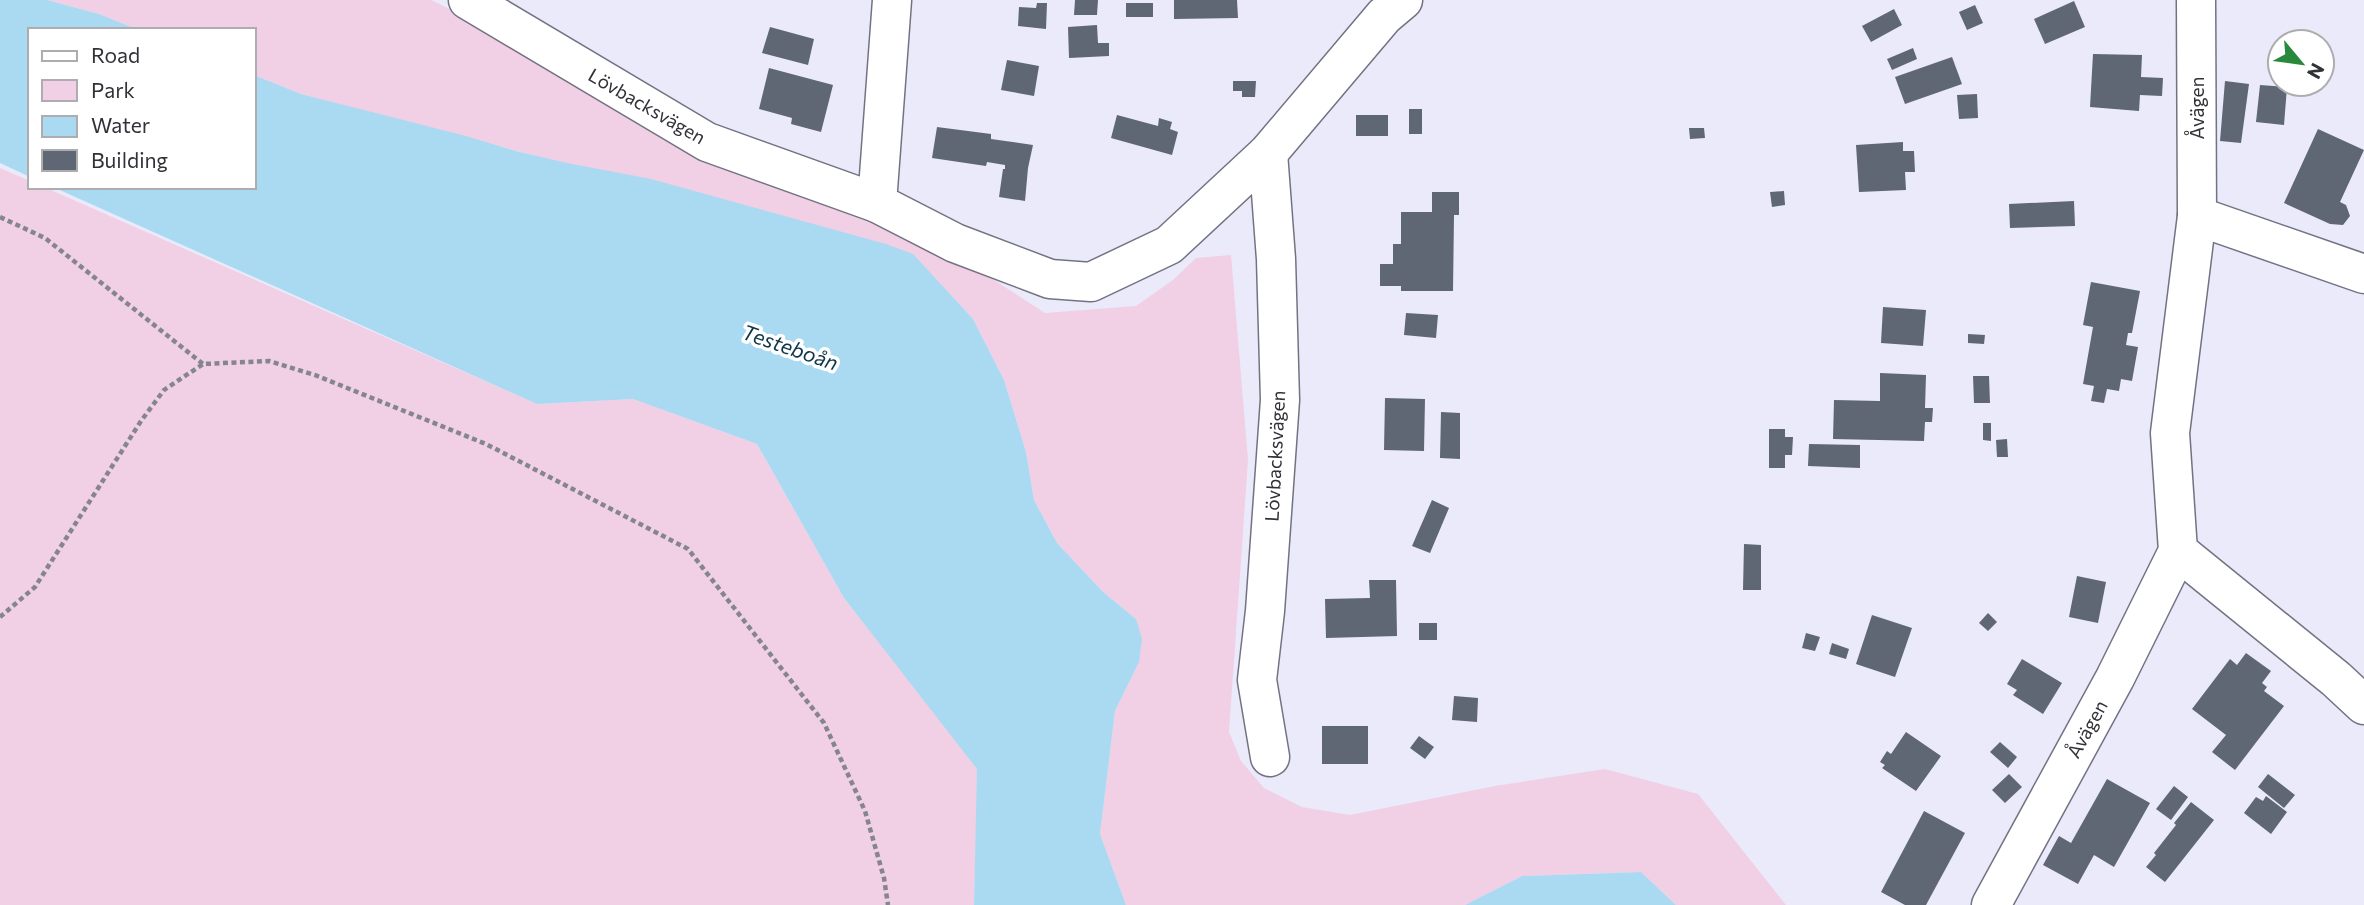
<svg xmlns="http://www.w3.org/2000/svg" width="2364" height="905" viewBox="0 0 2364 905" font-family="Commissioner,sans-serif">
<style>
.green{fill:#f1cfe4}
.water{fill:#aadaf2}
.building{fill:#5e6773}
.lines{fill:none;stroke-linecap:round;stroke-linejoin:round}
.street-casing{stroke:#727382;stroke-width:41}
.path{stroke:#858591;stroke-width:4.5;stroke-dasharray:5 3.5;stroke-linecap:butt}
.street{stroke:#fff;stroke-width:38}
.labels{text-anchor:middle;stroke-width:7;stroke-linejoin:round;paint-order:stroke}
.street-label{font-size:19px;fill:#313138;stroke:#fff}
.water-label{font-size:21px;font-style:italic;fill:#0e3849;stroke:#fff}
</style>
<rect width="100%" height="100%" fill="#eaeafb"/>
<g class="green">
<polygon points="47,0 431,0 952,253 1045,313 1136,306 1173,280 1196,258 1231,255 1248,460 1229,732 1241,761 1264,788 1302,807 1350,815 1495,786 1605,769 1698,794 1786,905 1676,905 1641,872 1522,876 1465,905 1126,905 1100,834 1115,711 1139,662 1136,619 1103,592 1057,543 1034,500 1026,452 1004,380 973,319 913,255 301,94 254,75 254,30 139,30 99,14"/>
<polygon points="0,168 30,181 30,187 44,187 537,404 633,399 757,444 844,598 978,769 974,905 0,905"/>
</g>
<g class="water">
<polygon points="0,0 47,0 99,14 139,30 30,30 30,177 0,163"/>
<polygon points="254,75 301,94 466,136 516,151 567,163 651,179 886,244 913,254 973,319 1004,380 1026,452 1034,500 1057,543 1103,592 1136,619 1142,639 1139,662 1115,711 1100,834 1126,905 974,905 977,769 844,598 757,444 633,399 537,404 53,187 254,187"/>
<polygon points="1641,872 1676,905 1465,905 1522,876"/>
</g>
<g class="building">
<polygon points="1075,0 1098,0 1097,15 1074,15"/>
<polygon points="1174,0 1237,0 1238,18 1174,19"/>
<polygon points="2074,1 2085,27 2045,44 2034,19"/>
<polygon points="1037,3 1047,3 1046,29 1018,26 1019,7 1036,8"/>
<rect x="1126" y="3" width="27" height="14"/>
<polygon points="1975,5 1983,23 1967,30 1959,12"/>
<polygon points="1894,9 1902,25 1871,42 1862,26"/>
<polygon points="1097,25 1098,43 1109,43 1109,56 1069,58 1068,27"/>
<polygon points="770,27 814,39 808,65 762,53"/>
<polygon points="1913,48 1917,59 1892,70 1887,59"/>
<polygon points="2093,54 2142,55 2141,77 2163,78 2162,96 2140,95 2139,111 2090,107"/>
<polygon points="1952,57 1962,84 1905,104 1895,77"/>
<polygon points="1007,60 1039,66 1034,96 1001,90"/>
<polygon points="769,68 833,85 821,132 791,124 792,118 759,109"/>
<polygon points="1233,81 1256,81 1255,97 1242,97 1242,91 1233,91"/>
<polygon points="2225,81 2249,84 2241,143 2220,141"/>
<polygon points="2260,85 2287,87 2284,125 2256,122"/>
<polygon points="1977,94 1978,118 1959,119 1957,95"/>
<rect x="1409" y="109" width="13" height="25"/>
<polygon points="1117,115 1158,126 1159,118 1172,122 1170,129 1178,132 1172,155 1111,138"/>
<rect x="1356" y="115" width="32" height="21"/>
<polygon points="937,127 991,134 991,139 1033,145 1028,168 1025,201 999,197 1003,169 1005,169 1005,165 987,162 986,166 932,158"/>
<polygon points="1689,128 1704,128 1705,138 1690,139"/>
<polygon points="2318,129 2364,150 2340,202 2346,205 2350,216 2343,225 2330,224 2284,203"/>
<polygon points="1903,142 1903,151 1914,151 1915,172 1905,172 1906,190 1859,192 1856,145"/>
<polygon points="1784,191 1785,205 1772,207 1770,192"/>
<polygon points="1432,192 1459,192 1459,215 1454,215 1453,291 1401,291 1401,286 1380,286 1380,264 1393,264 1393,244 1401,244 1401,212 1432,212"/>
<polygon points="2074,201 2075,226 2010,228 2009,204"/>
<polygon points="2091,282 2140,291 2132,333 2128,333 2126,345 2138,347 2132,381 2121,379 2119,391 2107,389 2104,403 2091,401 2094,386 2083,384 2093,327 2083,325"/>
<polygon points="1883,307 1926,310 1923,346 1881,343"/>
<polygon points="1406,313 1438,315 1436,338 1404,335"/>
<polygon points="1968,334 1985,335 1984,344 1968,343"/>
<polygon points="1880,373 1926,375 1925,408 1933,408 1932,422 1925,422 1924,441 1833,439 1834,400 1880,401"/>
<polygon points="1973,376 1989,376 1990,403 1974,403"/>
<polygon points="1385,398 1425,399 1424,451 1384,450"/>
<polygon points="1441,412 1460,413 1460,459 1440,458"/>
<polygon points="1983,423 1991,423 1991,441 1983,440"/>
<polygon points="1769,429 1785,429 1785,437 1793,437 1792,455 1785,455 1785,468 1769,468"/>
<polygon points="2007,439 2008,457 1997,457 1996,440"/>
<polygon points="1809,444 1860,445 1860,468 1808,466"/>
<polygon points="1432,500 1449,508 1430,553 1412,546"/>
<polygon points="1744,544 1761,545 1761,590 1743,590"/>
<polygon points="2077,576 2106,582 2098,623 2069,617"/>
<polygon points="1369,580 1396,580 1397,636 1326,638 1325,599 1370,598"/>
<polygon points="1988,613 1997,622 1988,631 1979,623"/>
<polygon points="1872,615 1912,628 1895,677 1856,664"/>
<rect x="1419" y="623" width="18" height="17"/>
<polygon points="1806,633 1820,637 1815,651 1802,648"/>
<polygon points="1832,643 1849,649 1846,659 1829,654"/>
<polygon points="2246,653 2271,671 2262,683 2267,687 2264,691 2284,706 2235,770 2212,752 2226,735 2192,709 2230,659 2237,665"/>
<polygon points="2022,659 2062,683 2043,714 2013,695 2017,690 2007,684"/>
<polygon points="1454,696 1478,698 1477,722 1452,720"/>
<rect x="1322" y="726" width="46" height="38"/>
<polygon points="1906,732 1941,756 1916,791 1882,768 1885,765 1880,762 1887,751 1891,754"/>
<polygon points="1419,736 1434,747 1425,759 1410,748"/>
<polygon points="2000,742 2017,757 2008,768 1990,752"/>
<polygon points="2009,774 2022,787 2005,803 1992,790"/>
<polygon points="2268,774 2295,795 2284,808 2258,787"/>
<polygon points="2107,779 2150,803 2114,867 2094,855 2078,884 2043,865 2059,836 2071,843"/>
<polygon points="2174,786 2188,797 2171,820 2156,809"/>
<polygon points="2266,796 2287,812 2271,834 2244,813 2256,797 2263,801"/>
<polygon points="2191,802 2214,820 2165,882 2146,867 2156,855 2154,853 2176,825 2174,823"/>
<polygon points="1924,811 1965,833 1926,905 1905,905 1881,892"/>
</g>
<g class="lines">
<g class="street-casing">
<g id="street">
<polyline points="468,0 707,142 877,203"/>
<polyline points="892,0 877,203 955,243 1050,279 1091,282 1169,245 1268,153 1384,16 1403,0"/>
<polyline points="1268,153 1276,259 1280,400 1265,611 1257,680 1270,757"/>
<polyline points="2197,216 2364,274"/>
<polyline points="2178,551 2336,679 2364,705"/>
<polyline points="1991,905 2115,678 2178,551 2170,433 2197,216 2196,0"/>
</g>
</g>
<g class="path">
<polyline points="0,217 45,238 203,364"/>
<polyline points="0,617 35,587 141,421 164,390 203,364 269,361 315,375 486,444 688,549 824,723 865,811 884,878 888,905"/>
</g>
<use href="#street" class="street"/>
</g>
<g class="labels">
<g class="street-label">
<text transform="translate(647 106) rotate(30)" y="7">Lövbacksvägen</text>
<text transform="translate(2197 108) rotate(-90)" y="7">Åvägen</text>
<text transform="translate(1275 456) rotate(-87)" y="7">Lövbacksvägen</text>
<text transform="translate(2087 729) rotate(-61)" y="7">Åvägen</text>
</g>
<g class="water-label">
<text transform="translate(790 348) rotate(19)" y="7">Testeboån</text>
</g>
</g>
<rect x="28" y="28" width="228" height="161" fill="#ffffff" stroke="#adadaf" stroke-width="2"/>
<rect x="42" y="51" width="35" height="10" fill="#ffffff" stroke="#adadaf" stroke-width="2"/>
<text x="91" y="63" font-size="21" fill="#313138">Road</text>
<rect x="42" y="80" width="35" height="21" fill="#f1cfe4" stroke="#adadaf" stroke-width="2"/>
<text x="91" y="98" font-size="21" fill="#313138">Park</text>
<rect x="42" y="116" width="35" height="21" fill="#aadaf2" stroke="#adadaf" stroke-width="2"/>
<text x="91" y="133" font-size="21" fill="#313138">Water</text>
<rect x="42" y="150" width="35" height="21" fill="#5e6773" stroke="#adadaf" stroke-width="2"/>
<text x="91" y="168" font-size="21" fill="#313138">Building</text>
<g transform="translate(2301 63) rotate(119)"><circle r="33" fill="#ffffff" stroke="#adadaf" stroke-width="2"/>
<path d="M0-5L12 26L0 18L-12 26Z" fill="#29883b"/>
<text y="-10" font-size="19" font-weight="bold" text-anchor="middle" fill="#313138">N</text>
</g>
</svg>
